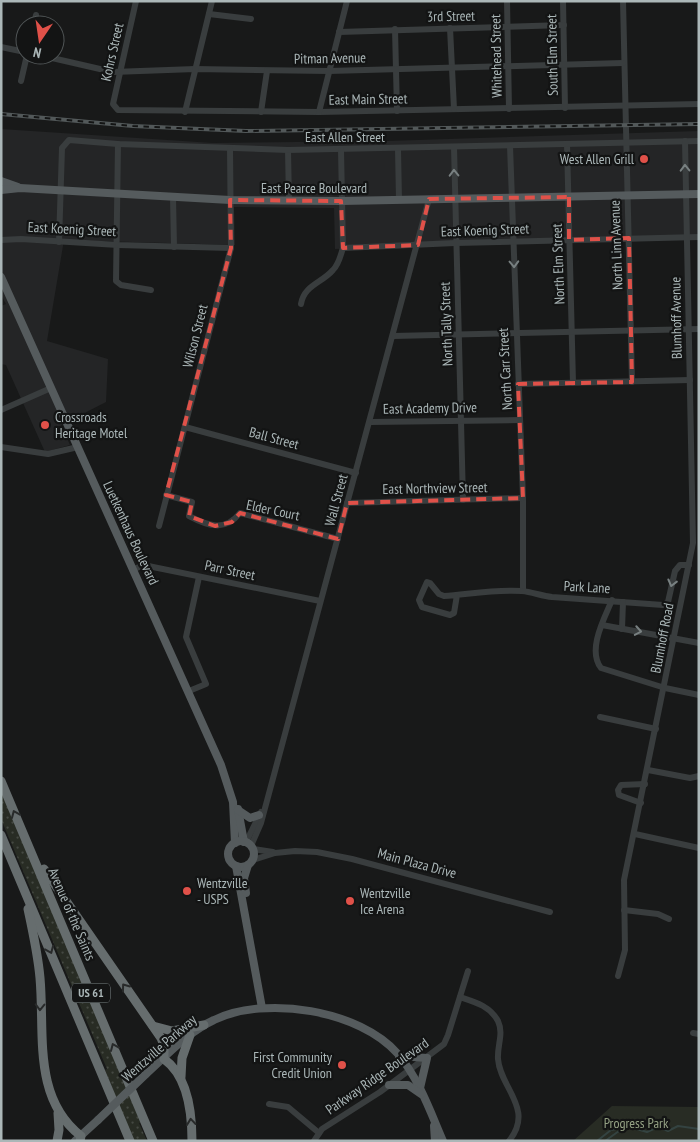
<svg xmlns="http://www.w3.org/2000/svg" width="700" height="1142" viewBox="0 0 700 1142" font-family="'PT Sans Narrow',sans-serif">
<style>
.built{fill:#242526}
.grass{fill:url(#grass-dots)}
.park{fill:#282c24}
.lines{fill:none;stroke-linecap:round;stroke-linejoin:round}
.stream{stroke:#344341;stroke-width:2}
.minor{stroke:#393d3e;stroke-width:6}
.major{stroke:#555b5d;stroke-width:8}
.highway{stroke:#666d6e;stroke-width:9}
.rail-casing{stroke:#525859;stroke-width:4}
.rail{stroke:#131414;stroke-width:2;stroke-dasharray:5.5;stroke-linecap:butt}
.major-bridge{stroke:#555b5d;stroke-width:8}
.oneway{stroke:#788081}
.oneway2{stroke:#282a2a}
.marked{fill:none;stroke:#e05149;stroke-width:4;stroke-dasharray:10 6;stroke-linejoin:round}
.poi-dot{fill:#e05149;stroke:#131414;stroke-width:2}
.labels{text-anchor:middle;stroke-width:4.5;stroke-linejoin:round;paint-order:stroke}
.shield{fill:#131414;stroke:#7d8687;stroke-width:1}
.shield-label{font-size:12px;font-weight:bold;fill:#abb7b8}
.street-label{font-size:14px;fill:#abb7b8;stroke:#131414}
.poi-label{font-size:14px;fill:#abb7b8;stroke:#131414;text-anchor:start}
.park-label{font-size:14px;fill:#94a184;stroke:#131414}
</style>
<defs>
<pattern id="grass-dots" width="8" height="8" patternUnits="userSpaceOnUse" patternTransform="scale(1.25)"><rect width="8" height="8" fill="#282c24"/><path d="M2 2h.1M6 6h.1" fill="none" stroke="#444842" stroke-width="1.8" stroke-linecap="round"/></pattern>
</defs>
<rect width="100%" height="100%" fill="#181919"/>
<polygon class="built" points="1,129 213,143 387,141 699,131 699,235 335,249 334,208 234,207 235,245 64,240 47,341 108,359 106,402 61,425 70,445 45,452 6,365 1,364 1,306 6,304 1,295"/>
<polygon class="grass" points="1,789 142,1122 139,1123 147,1141 133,1141 105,1070 107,1069 1,819"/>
<polygon class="park" points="612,1106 699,1107 699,1141 573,1141"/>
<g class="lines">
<g class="stream">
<polyline points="597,1141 611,1130 622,1128"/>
<polyline points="605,1141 626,1126 647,1132 658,1127 668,1131 678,1126 699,1129"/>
</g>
<g class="minor">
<polyline points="136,1 113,104 118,110 319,112 699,104"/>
<polyline points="507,1 509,109"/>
<polyline points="563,1 565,108"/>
<polyline points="623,1 632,382"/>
<polyline points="209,14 251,19"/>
<polyline points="34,25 36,15"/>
<polyline points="450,28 454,109"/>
<polyline points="395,29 397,111"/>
<polyline points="339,32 564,25"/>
<polyline points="1,47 25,52"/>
<polyline points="39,55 113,72 195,69 329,71 623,63"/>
<polyline points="21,81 27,55"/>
<polyline points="185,112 212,1"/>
<polyline points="261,112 267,71"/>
<polyline points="319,112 347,1"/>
<polyline points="118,144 116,281 121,285 151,290"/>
<polyline points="567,144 573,383"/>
<polyline points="510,146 523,498 523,591"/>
<polyline points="454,147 463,500"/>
<polyline points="398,149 399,200"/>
<polyline points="288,150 289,201"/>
<polyline points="173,197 174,247"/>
<polyline points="1,240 21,239 118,245 231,248"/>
<polyline points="59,242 62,148 69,140 118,144 288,150 699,141"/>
<polyline points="343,248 455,243 699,237"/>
<path d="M301,304c3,-19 21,-21 32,-34 6,-6 7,-13 10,-22l-2,-98"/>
<polyline points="393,336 699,329"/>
<polyline points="518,384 690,380"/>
<polyline points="1,410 51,388"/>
<polyline points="370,422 520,420"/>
<polyline points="185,427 356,473"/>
<polyline points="1,447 48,454 78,447"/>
<path d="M166,495l26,7 -3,14c19,10 36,16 51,-3l98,26"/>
<polyline points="347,503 523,498"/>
<polyline points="159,526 231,248 230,149"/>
<polyline points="134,569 144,565 153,567 320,601"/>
<path d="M457,595l-3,18 -4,2 -28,-8 -3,-7 8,-18 3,1 9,11 5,2c26,-2 53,-7 78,-5 10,1 20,5 30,6l111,8 5,-3 7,-31 5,-6h9"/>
<path d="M612,600c-8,19 -25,50 -11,68l64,20 34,7"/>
<polyline points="602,625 699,643"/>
<polyline points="622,629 623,602"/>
<polyline points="189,691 206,684 186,637 199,577"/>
<polyline points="600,717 656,729"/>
<polyline points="648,770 690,778 699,776"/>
<polyline points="641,803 619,795 618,790 621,785 645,784"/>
<polyline points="635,834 699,848"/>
<polyline points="246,842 261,812"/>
<polyline points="251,846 261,823 429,199"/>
<polyline points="253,849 273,852"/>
<polyline points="253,860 275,853 295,851 317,852 352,859 550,912"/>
<polyline points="624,910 658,914 669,919"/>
<polyline points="618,976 625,950 624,880 693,543 685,141"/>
<path d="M460,997c15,5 30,9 38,24 6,13 -1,24 0,38 2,29 37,50 11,82"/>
<polyline points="693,1033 699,1034"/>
<polyline points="269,1104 288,1107 319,1133"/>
<polyline points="314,1141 322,1129 380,1092 444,1044 448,1035 468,971"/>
</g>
<g class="major">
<polyline points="1,181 18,187"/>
<polyline points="1,190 20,188 230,200 341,201 699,194"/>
<polyline points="1,277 221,765 233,802 235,843"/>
<polyline points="238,809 244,842"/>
<polyline points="238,810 250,818 259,815"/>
<circle cx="241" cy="854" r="13"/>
<polyline points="236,866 262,1008"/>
<polyline points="246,893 244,878 248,865"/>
<polyline points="399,1056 427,1058 420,1088"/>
<path d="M146,1074c21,-19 42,-42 68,-54 51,-25 146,-10 184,34 21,25 32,57 45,87"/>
<polyline points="389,1085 408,1085 421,1094"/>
<polyline points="434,1126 435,1141"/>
<polyline points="75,1141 98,1120"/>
</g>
<g class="highway">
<polyline points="1,781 153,1141"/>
<polyline points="1,835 130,1141"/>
<path d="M44,869l117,169 3,7v14c24,17 28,54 28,82"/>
<path d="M28,909c5,23 10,46 12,69 5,55 -8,120 41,158l-1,5"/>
<polyline points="153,1026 172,1031 204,1025"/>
<polyline points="181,1077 182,1058 190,1035"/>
<polyline points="57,1141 59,1130 58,1113"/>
</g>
<g class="rail-casing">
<polyline id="rail" points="1,114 133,126 246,131 699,124"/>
</g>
<use href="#rail" class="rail"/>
<polyline class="major-bridge" points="98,1120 146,1074"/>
</g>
<defs><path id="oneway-chevron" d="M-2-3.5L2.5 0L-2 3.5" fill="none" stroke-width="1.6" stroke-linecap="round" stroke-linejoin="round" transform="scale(1.25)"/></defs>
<g class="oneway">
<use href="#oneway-chevron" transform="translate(685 168) rotate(-91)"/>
<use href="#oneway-chevron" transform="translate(454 173) rotate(-91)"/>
<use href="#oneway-chevron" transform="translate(514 264) rotate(88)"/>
<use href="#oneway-chevron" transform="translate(672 583) rotate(104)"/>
<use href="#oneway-chevron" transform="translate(638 631) rotate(10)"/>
</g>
<g class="oneway2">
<use href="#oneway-chevron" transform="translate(15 814) rotate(-113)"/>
<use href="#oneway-chevron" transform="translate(50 950) rotate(67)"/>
<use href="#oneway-chevron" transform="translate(125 987) rotate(-126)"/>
<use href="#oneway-chevron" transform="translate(40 1007) rotate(91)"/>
<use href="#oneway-chevron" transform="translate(114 1047) rotate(-113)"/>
<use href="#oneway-chevron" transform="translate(191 1122) rotate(-96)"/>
</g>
<path class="marked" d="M569,197v43l60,-2 3,144 -114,2 5,114 -176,5 -9,36 -98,-26 -8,9 -17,4 -26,-10 3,-14 -26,-7 65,-247 -1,-48 111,1 2,47 75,-3 11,-46z"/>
<g class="poi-dot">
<circle cx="644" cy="159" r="5"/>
<circle cx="45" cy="425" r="5"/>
<circle cx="187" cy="891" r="5"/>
<circle cx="350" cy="901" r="5"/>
<circle cx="342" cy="1065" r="5"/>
</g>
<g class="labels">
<rect class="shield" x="72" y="983.5" width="38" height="19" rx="4"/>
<g class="shield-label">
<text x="91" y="997">US 61</text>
</g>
<g class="street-label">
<text transform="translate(451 16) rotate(-1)" y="5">3rd Street</text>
<text transform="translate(112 52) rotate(-77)" y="5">Kohrs Street</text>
<text transform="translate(552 55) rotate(-91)" y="5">South Elm Street</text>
<text transform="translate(496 56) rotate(-91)" y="5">Whitehead Street</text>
<text transform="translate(330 58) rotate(-1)" y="5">Pitman Avenue</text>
<text transform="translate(368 99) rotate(-1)" y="5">East Main Street</text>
<text x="345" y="142">East Allen Street</text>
<text x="314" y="193">East Pearce Boulevard</text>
<text transform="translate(72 229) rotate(3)" y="5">East Koenig Street</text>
<text transform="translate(485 230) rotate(-2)" y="5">East Koenig Street</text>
<text transform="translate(616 245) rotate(-92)" y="5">North Linn Avenue</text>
<text transform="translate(558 264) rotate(-92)" y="5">North Elm Street</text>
<text transform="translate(676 318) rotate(-91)" y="5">Blumhoff Avenue</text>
<text transform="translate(446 324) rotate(-92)" y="5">North Tally Street</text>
<text transform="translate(195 336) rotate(-76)" y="5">Wilson Street</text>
<text transform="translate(505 369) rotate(-93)" y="5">North Carr Street</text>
<text transform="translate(430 408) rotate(-1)" y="5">East Academy Drive</text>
<text transform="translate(274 438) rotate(15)" y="5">Ball Street</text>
<text transform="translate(435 488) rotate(-1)" y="5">East Northview Street</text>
<text transform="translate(336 500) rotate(-75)" y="5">Wall Street</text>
<text transform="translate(273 510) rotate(12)" y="5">Elder Court</text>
<text transform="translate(131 533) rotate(65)" y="5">Luetkenhaus Boulevard</text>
<text transform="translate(230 570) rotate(12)" y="5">Parr Street</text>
<text transform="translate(587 587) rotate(3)" y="5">Park Lane</text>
<text transform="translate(662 638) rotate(-79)" y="5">Blumhoff Road</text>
<text transform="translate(417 863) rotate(15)" y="5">Main Plaza Drive</text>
<text transform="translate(72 914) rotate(67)" y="5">Avenue of the Saints</text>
<text transform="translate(159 1048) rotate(-41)" y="5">Wentzville Parkway</text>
<text transform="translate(377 1076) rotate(-35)" y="5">Parkway Ridge Boulevard</text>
</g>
<g class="poi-label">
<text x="634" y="164" text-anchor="end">West Allen Grill</text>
<text x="55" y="422">Crossroads<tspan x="55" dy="16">Heritage Motel</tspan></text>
<text x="197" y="888">Wentzville<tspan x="197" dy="16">- USPS</tspan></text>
<text x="360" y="898">Wentzville<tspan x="360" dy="16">Ice Arena</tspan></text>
<text x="332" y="1062" text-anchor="end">First Community<tspan x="332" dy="16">Credit Union</tspan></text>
</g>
<g class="park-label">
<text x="636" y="1128">Progress Park</text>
</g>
</g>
<rect width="700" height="1142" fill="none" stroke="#abb7b8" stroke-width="5"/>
<g transform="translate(40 40) rotate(193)"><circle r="24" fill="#131414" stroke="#505556"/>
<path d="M0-4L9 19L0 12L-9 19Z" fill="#e05149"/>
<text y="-8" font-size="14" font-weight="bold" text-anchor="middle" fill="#abb7b8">N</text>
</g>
</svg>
